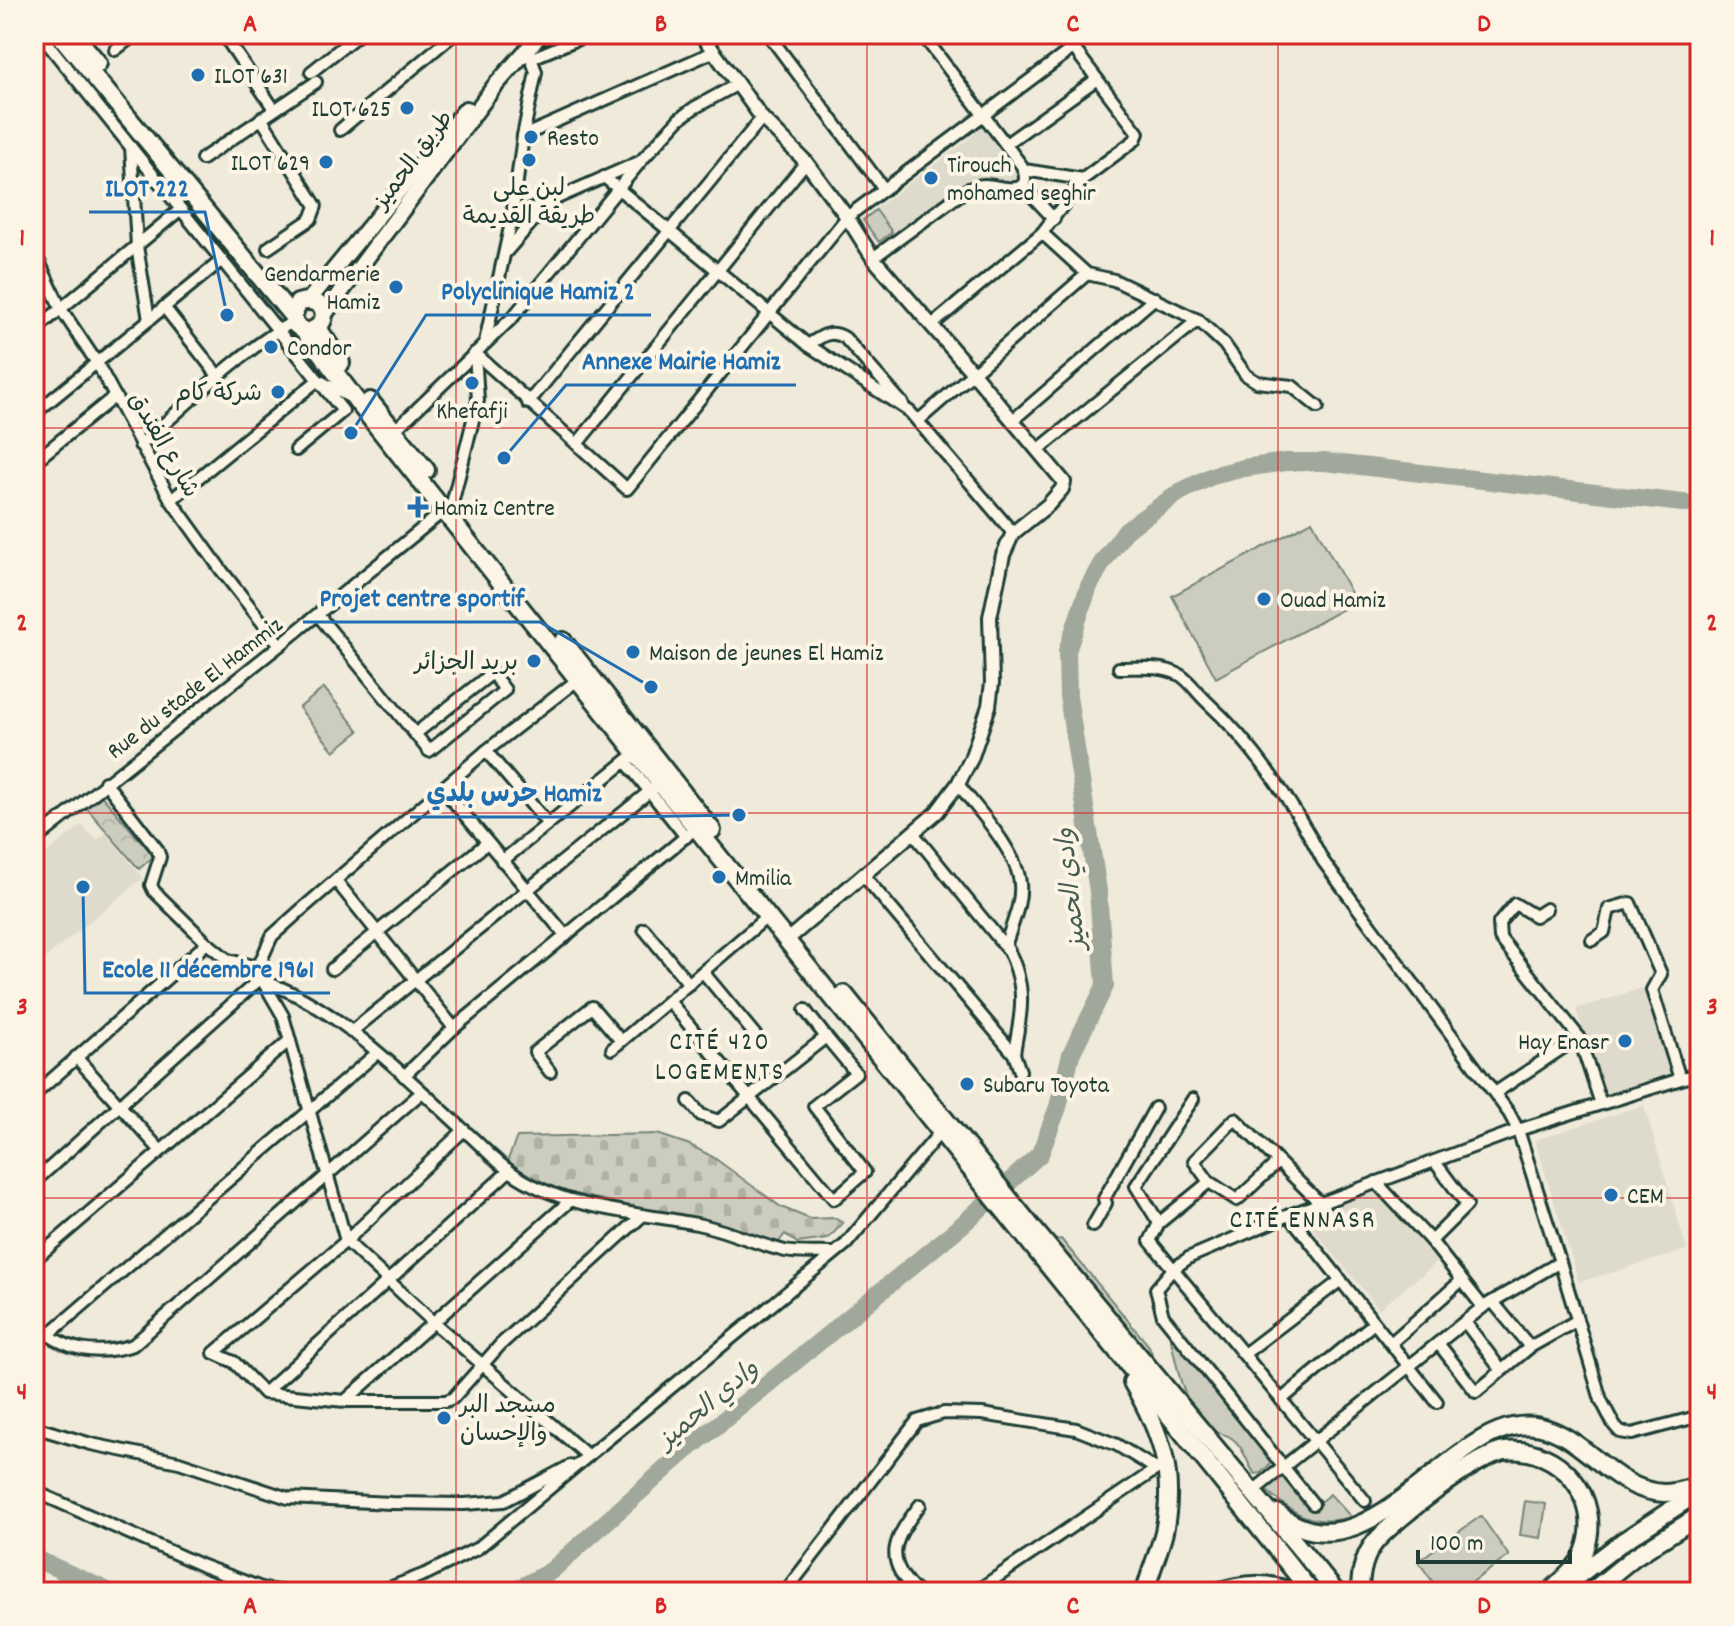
<svg xmlns="http://www.w3.org/2000/svg" width="1734" height="1626" viewBox="0 0 1734 1626" font-family="Dekko,'Playpen Sans Arabic',sans-serif">
<style>
.built{fill:#dedbcc}
.green{fill:#cccdbf;stroke:#76857a;stroke-width:2}
.forest{fill:url(#forest-crowns);stroke:#76857a;stroke-width:2}
.cemetery{fill:url(#cemetery-stones);stroke:#76857a;stroke-width:2}
.lines{fill:none;stroke-linecap:round;stroke-linejoin:round}
.river{stroke:#9fa89a;stroke-width:18}
.minor-casing{stroke:#1f3d34;stroke-width:16}
.tertiary-casing{stroke:#1f3d34;stroke-width:18}
.secondary-casing{stroke:#1f3d34;stroke-width:20}
.trunk-casing{stroke:#1f3d34;stroke-width:22}
.minor{stroke:#fcf5e5;stroke-width:10}
.tertiary{stroke:#fcf5e5;stroke-width:12}
.secondary{stroke:#fcf5e5;stroke-width:14}
.trunk{stroke:#fcf5e5;stroke-width:16}
.grid{fill:none;stroke:#d62828;stroke-width:2;stroke-opacity:0.55}
.poi-dot{fill:#1f6fb2;stroke:#fcf5e5;stroke-width:3}
.labels{text-anchor:middle;stroke-width:8;stroke-linejoin:round;paint-order:stroke}
.poi-label{font-size:24px;fill:#1f3d34;stroke:#fcf5e5;text-anchor:start}
.street-label{font-size:24px;fill:#1f3d34;stroke:#fcf5e5}
.water-label{font-size:26px;font-style:italic;fill:#455d53;stroke:#fcf5e5}
.neighbourhood-label{font-size:26px;letter-spacing:2px;fill:#1f3d34;stroke:#fcf5e5}
.leader{fill:none;stroke:#1f6fb2;stroke-width:3}
.callout-dot{fill:#1f6fb2;stroke:#fcf5e5;stroke-width:3}
.callout-label{font-size:26px;text-anchor:middle;font-weight:bold;fill:#1f6fb2;stroke:#fcf5e5;stroke-width:8;stroke-linejoin:round;paint-order:stroke}
.neatline{fill:none;stroke:#d62828;stroke-width:3}
.grid-label{font-size:26px;text-anchor:middle;font-weight:bold;fill:#d62828}
</style>
<defs>
<pattern id="forest-crowns" width="20" height="18" patternUnits="userSpaceOnUse" patternTransform="scale(2)"><rect width="20" height="18" fill="#cccdbf"/><path d="M2 6a3 3 0 1 1 6 0M12 15a3 3 0 1 1 6 0" fill="none" stroke="#afb1a5"/></pattern>
<pattern id="cemetery-stones" width="16" height="16" patternUnits="userSpaceOnUse" patternTransform="scale(2)"><rect width="16" height="16" fill="#cccdbf"/><path d="M2 7V4a2 2 0 0 1 4 0v3zM10 15v-3a2 2 0 0 1 4 0v3z" fill="#afb1a5"/></pattern>
</defs>
<rect width="100%" height="100%" fill="#efeada"/>
<filter id="ink" filterUnits="userSpaceOnUse"><feTurbulence type="fractalNoise" baseFrequency=".0125" numOctaves="2"/><feDisplacementMap in="SourceGraphic" scale="16" xChannelSelector="R" yChannelSelector="G"/><feConvolveMatrix kernelMatrix="1 2 1 2 8 2 1 2 1" color-interpolation-filters="sRGB"/></filter>
<g filter="url(#ink)">
<g class="built">
<polygon points="983,126 1019,179 1016,181 988,178 971,180 877,244 860,221 861,219 964,143"/>
<polygon points="82,825 97,840 106,833 143,878 34,967 34,863"/>
<polygon points="1646,987 1673,1074 1603,1096 1576,1009"/>
<polygon points="1644,1105 1687,1250 1579,1282 1535,1140"/>
<polygon points="1382,1190 1439,1261 1379,1309 1308,1223 1314,1211 1368,1192"/>
</g>
<g class="green">
<polygon points="876,210 892,232 879,242 863,220"/>
<polygon points="1312,521 1356,602 1216,678 1172,596"/>
<polygon points="324,688 359,731 334,751 299,708"/>
<polygon points="1061,1239 1149,1346 1156,1364 1053,1240"/>
<path d="M1175,1339l97,123 -11,11 -6,1c-8,-10 -9,-21 -18,-31 -11,-12 -18,-7 -26,-14 -29,-25 -32,-54 -40,-89z"/>
<path d="M1282,1473l31,34 17,-13 21,23c-37,10 -56,-2 -84,-26v-5z"/>
<polygon points="1525,1501 1546,1504 1541,1538 1520,1535"/>
<polygon points="1481,1516 1509,1556 1458,1592 1440,1592 1418,1561"/>
</g>
<polygon class="forest" points="99,793 154,856 139,869 84,805"/>
<polygon class="cemetery" points="657,1134 690,1145 713,1157 781,1207 810,1219 834,1218 843,1223 828,1239 797,1243 785,1234 778,1243 698,1221 544,1187 507,1162 517,1137"/>
<g class="lines">
<g class="river">
<polyline points="34,1558 110,1592"/>
<polyline points="513,1592 551,1571 681,1455 963,1224 1040,1154 1058,1107 1071,1054 1105,986 1098,891 1068,696 1067,651 1089,586 1102,563 1126,530 1180,492 1212,476 1244,468 1285,462 1325,462 1700,505"/>
</g>
<g class="minor-casing">
<g id="minor">
<polyline points="40,34 318,380 348,396"/>
<polyline points="223,34 274,109"/>
<polyline points="768,34 884,189"/>
<polyline points="115,50 136,34"/>
<polyline points="532,58 590,34"/>
<polyline points="311,72 359,34"/>
<polyline points="261,118 316,206 311,219 268,248"/>
<polyline points="340,130 454,34"/>
<polyline points="523,136 713,52"/>
<polyline points="1006,144 1097,79"/>
<polyline points="131,147 137,246 149,320"/>
<polyline points="202,159 316,82"/>
<polyline points="1024,170 1083,179 1135,140 1138,133 1063,34"/>
<polyline points="604,177 808,345 910,412 1013,533"/>
<polyline points="1022,185 1054,219"/>
<polyline points="512,218 639,162"/>
<polyline points="1042,233 1083,179"/>
<polyline points="34,251 61,309 97,363 171,500 222,571 280,645"/>
<polyline points="506,252 545,207"/>
<path d="M873,258l93,-68c7,-3 12,-5 19,-5 18,1 50,14 37,-19l-100,-132"/>
<polyline points="164,307 219,377"/>
<polyline points="932,325 1042,233 1087,274 1114,280 1198,320 1224,344 1246,375 1257,382 1292,386 1318,407"/>
<polyline points="34,331 181,209"/>
<polyline points="485,342 512,218 523,136 536,72 528,49"/>
<path d="M808,345c14,-9 22,-16 37,-7l58,66"/>
<polyline points="475,353 627,489 847,217 1073,48"/>
<polyline points="528,403 762,118"/>
<polyline points="34,414 222,260"/>
<polyline points="1013,420 1155,298"/>
<polyline points="918,421 1087,274"/>
<polyline points="395,430 513,317 641,161 679,119 694,108 736,85"/>
<polyline points="577,444 806,162"/>
<path d="M140,445c49,-42 97,-91 154,-124"/>
<polyline points="1038,450 1198,320"/>
<polyline points="34,462 115,396"/>
<polyline points="171,500 318,380 343,411 296,450"/>
<polyline points="318,615 429,751 505,690 492,673 415,734"/>
<path d="M1119,668c20,0 42,-3 61,7 10,6 17,18 26,26 46,42 89,104 117,160l186,252 9,17 42,132 41,138 13,25 6,7 12,2 68,-18"/>
<polyline points="486,751 548,824"/>
<polyline points="626,762 686,837"/>
<polyline points="105,782 157,849 160,857 151,885 154,891 207,943 228,960 258,967"/>
<path d="M958,784c19,25 60,68 62,100 2,20 -9,42 -14,60"/>
<polyline points="443,789 566,936"/>
<path d="M913,833l86,106c15,12 23,46 22,64 0,17 -5,34 -7,51"/>
<polyline points="34,841 280,645 452,504 478,400 475,353"/>
<polyline points="502,861 636,753"/>
<polyline points="864,876 1014,1054 1020,1071"/>
<polyline points="337,882 454,1028 696,828"/>
<polyline points="1546,909 1535,916 1515,904 1499,923 1500,938 1579,1037 1601,1104"/>
<polyline points="644,929 689,984"/>
<polyline points="1592,940 1604,932 1609,909 1630,903 1661,974 1652,990 1680,1079"/>
<polyline points="332,969 487,843"/>
<polyline points="703,972 756,1036"/>
<path d="M262,981c71,21 149,101 204,151 15,13 29,29 45,40 54,38 124,40 186,52 30,6 58,20 88,27 15,3 33,1 48,2"/>
<polyline points="669,1001 834,1199 865,1172 814,1106 856,1073 826,1037 719,1121 701,1115 689,1101"/>
<polyline points="805,1010 826,1037"/>
<polyline points="351,1032 660,783"/>
<polyline points="612,1049 768,916"/>
<polyline points="76,1057 160,1150"/>
<polyline points="550,1072 535,1052 592,1007 621,1041"/>
<polyline points="404,1076 454,1028"/>
<polyline points="1495,1093 1579,1037"/>
<polyline points="34,1095 207,943"/>
<polyline points="1193,1099 1136,1186 1159,1223 1150,1241 1365,1501"/>
<polyline points="464,1130 346,1241 214,1353 234,1362 264,1393 345,1401 446,1401 453,1398 500,1345 642,1216"/>
<polyline points="34,1182 261,978"/>
<polyline points="1209,1182 1237,1200 1278,1162"/>
<polyline points="1376,1182 1431,1241 1467,1205 1435,1162"/>
<polyline points="1289,1215 1437,1402"/>
<polyline points="1159,1223 1209,1182 1194,1161 1235,1119 1320,1203"/>
<polyline points="1093,1226 1106,1203 1104,1199 1155,1108"/>
<polyline points="1431,1241 1483,1307"/>
<polyline points="34,1260 290,1040"/>
<polyline points="1493,1302 1530,1347"/>
<polyline points="1465,1322 1501,1370"/>
<path d="M34,1323c29,28 61,34 99,22l289,-253"/>
<polyline points="48,1335 377,1053"/>
<polyline points="1391,1343 1461,1281"/>
<polyline points="1438,1343 1476,1392 1530,1347 1576,1321"/>
<polyline points="1244,1354 1341,1280"/>
<polyline points="264,1393 509,1171"/>
<polyline points="1281,1400 1374,1323"/>
<polyline points="345,1401 571,1200"/>
<polyline points="34,1427 91,1444 179,1462 288,1498 391,1503 464,1504 504,1501 570,1466"/>
<polyline points="584,1459 846,1244 942,1130"/>
<polyline points="34,1491 203,1566 264,1589 284,1592"/>
<polyline points="1252,1492 1483,1307 1560,1262"/>
<polyline points="1313,1504 1163,1316 1156,1289 1173,1269 1190,1257 1289,1215 1518,1130 1700,1073"/>
<polyline points="379,1592 428,1573 478,1548 588,1456 432,1321 346,1241 283,1016 261,978 258,967 272,936 302,909 486,751 580,678"/>
<polyline points="785,1592 917,1421 944,1413 982,1414 1076,1429 1117,1445 1156,1469"/>
<path d="M917,1592c-36,-33 -22,-54 3,-87"/>
<polyline points="975,1592 1161,1466"/>
</g>
</g>
<g class="tertiary-casing">
<polyline id="tertiary" points="701,34 762,118 806,162 847,217 873,258 973,373 1064,482 1062,489 1048,505 1013,533 1003,555 990,617 992,683 989,706 971,759 958,784 937,812 787,940"/>
</g>
<g class="secondary-casing">
<g id="secondary">
<polyline points="309,300 466,109"/>
<polyline points="324,315 494,87 541,34"/>
</g>
</g>
<g class="trunk-casing">
<g id="trunk">
<polyline points="59,34 293,317 296,325 304,331 356,400 660,783 1311,1592"/>
<polyline points="74,34 98,63"/>
<path d="M293,317l5,-14c25,-10 37,19 12,28"/>
<polyline points="318,328 341,363"/>
<polyline points="370,401 426,470"/>
<polyline points="563,641 712,830"/>
<polyline points="844,994 1035,1231 1336,1592"/>
<path d="M1132,1382c29,50 44,92 32,150 -5,20 -14,40 -19,60"/>
<path d="M1277,1513c79,65 155,-57 222,-82 73,-28 101,60 165,62 12,0 25,-5 36,-8"/>
<polyline points="1570,1582 1622,1542 1700,1491"/>
<path d="M1217,1592c27,-9 49,-10 76,0"/>
<path d="M1360,1592c0,-18 4,-37 16,-51 18,-21 104,-88 129,-90 54,-6 99,47 80,99 -6,17 -23,30 -35,42"/>
<polyline points="1591,1592 1634,1557 1700,1515"/>
</g>
</g>
<use href="#minor" class="minor"/>
<use href="#tertiary" class="tertiary"/>
<use href="#secondary" class="secondary"/>
<use href="#trunk" class="trunk"/>
</g>
</g>
<path class="grid" d="M456,34v1558M867,34v1558M1278,34v1558M34,428h1666M34,813h1666M34,1198h1666"/>
<g class="poi-dot">
<circle cx="198" cy="75" r="8"/>
<circle cx="407" cy="108" r="8"/>
<circle cx="531" cy="137" r="8"/>
<circle cx="529" cy="160" r="8"/>
<circle cx="326" cy="162" r="8"/>
<circle cx="931" cy="178" r="8"/>
<circle cx="396" cy="287" r="8"/>
<circle cx="271" cy="347" r="8"/>
<circle cx="472" cy="383" r="8"/>
<circle cx="278" cy="392" r="8"/>
<path d="M414 495h8v8h8v8h-8v8h-8v-8h-8v-8h8z"/>
<circle cx="1264" cy="599" r="8"/>
<circle cx="633" cy="652" r="8"/>
<circle cx="534" cy="661" r="8"/>
<circle cx="719" cy="877" r="8"/>
<circle cx="1625" cy="1041" r="8"/>
<circle cx="967" cy="1084" r="8"/>
<circle cx="1611" cy="1195" r="8"/>
<circle cx="444" cy="1418" r="8"/>
</g>
<g class="labels">
<g class="poi-label">
<text x="214" y="83">ILOT 631</text>
<text x="391" y="116" text-anchor="end">ILOT 625</text>
<text x="547" y="145">Resto</text>
<text x="310" y="170" text-anchor="end">ILOT 629</text>
<text x="947" y="172">Tirouch<tspan x="947" dy="28">mohamed seghir</tspan></text>
<text x="529" y="195" text-anchor="middle">لبن على<tspan x="529" dy="28">طريقة القديمة</tspan></text>
<text x="380" y="281" text-anchor="end">Gendarmerie<tspan x="380" dy="28">Hamiz</tspan></text>
<text x="287" y="355">Condor</text>
<text x="262" y="400" text-anchor="end">شركة كام</text>
<text x="472" y="418" text-anchor="middle">Khefafji</text>
<text x="434" y="515">Hamiz Centre</text>
<text x="1280" y="607">Ouad Hamiz</text>
<text x="649" y="660">Maison de jeunes El Hamiz</text>
<text x="518" y="669" text-anchor="end">بريد الجزائر</text>
<text x="735" y="885">Mmilia</text>
<text x="1609" y="1049" text-anchor="end">Hay Enasr</text>
<text x="983" y="1092">Subaru Toyota</text>
<text x="1627" y="1203">CEM</text>
<text x="460" y="1412">مسجد البر<tspan x="460" dy="28">والإحسان</tspan></text>
</g>
<g class="street-label">
<text transform="translate(412 159) rotate(-53)" y="8">طريق الحميز</text>
<text transform="translate(165 444) rotate(60)" y="8">شارع الفندق</text>
<text transform="translate(194 687) rotate(-38)" y="8">Rue du stade El Hammiz</text>
</g>
<g class="water-label">
<text transform="translate(1069 889) rotate(-96)" y="9">وادي الحميز</text>
<text transform="translate(707 1403) rotate(-40)" y="9">وادي الحميز</text>
</g>
<g class="neighbourhood-label">
<text x="720" y="1049">CITÉ 420<tspan x="720" dy="30">LOGEMENTS</tspan></text>
<text x="1303" y="1227">CITÉ ENNASR</text>
</g>
</g>
<path class="leader" d="M227 315L205 212H89M351 433L426 315H651M504 458L566 385H796M651 687L540 622H303M739 815L617 817H410M83 887L85 993H330"/>
<g class="callout-dot">
<circle cx="227" cy="315" r="8"/>
<circle cx="351" cy="433" r="8"/>
<circle cx="504" cy="458" r="8"/>
<circle cx="651" cy="687" r="8"/>
<circle cx="739" cy="815" r="8"/>
<circle cx="83" cy="887" r="8"/>
</g>
<g class="callout-label">
<text x="147" y="196">ILOT 222</text>
<text x="538" y="299">Polyclinique Hamiz 2</text>
<text x="681" y="369">Annexe Mairie Hamiz</text>
<text x="422" y="606">Projet centre sportif</text>
<text x="514" y="801">حرس بلدي Hamiz</text>
<text x="208" y="977">Ecole 11 décembre 1961</text>
</g>
<rect width="1734" height="1626" fill="none" stroke="#fcf5e5" stroke-width="88"/>
<path d="M1418 1550v12h152v-12" fill="none" stroke="#1f3d34" stroke-width="4"/>
<text x="1430" y="1550" font-size="24" fill="#1f3d34" stroke="#fcf5e5" stroke-width="6" paint-order="stroke">100 m</text>
<rect x="44" y="44" width="1646" height="1538" class="neatline"/>
<g class="grid-label">
<text x="250" y="31">A</text>
<text x="661" y="31">B</text>
<text x="1073" y="31">C</text>
<text x="1484" y="31">D</text>
<text x="22" y="245">1</text>
<text x="1712" y="245">1</text>
<text x="22" y="630">2</text>
<text x="1712" y="630">2</text>
<text x="22" y="1014">3</text>
<text x="1712" y="1014">3</text>
<text x="22" y="1399">4</text>
<text x="1712" y="1399">4</text>
<text x="250" y="1613">A</text>
<text x="661" y="1613">B</text>
<text x="1073" y="1613">C</text>
<text x="1484" y="1613">D</text>
</g>
</svg>
